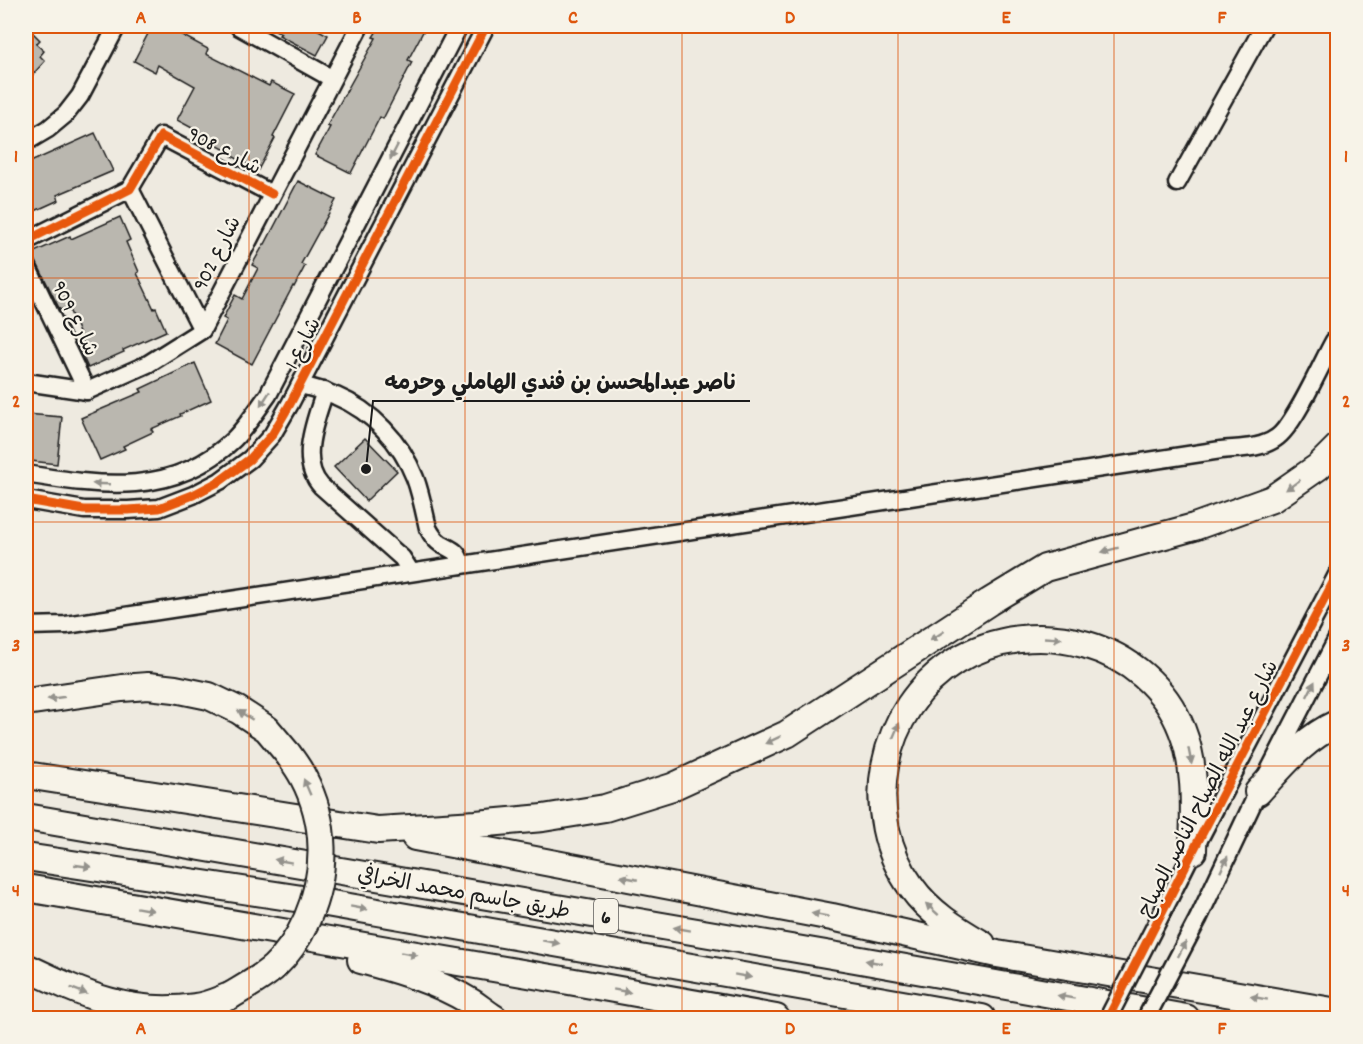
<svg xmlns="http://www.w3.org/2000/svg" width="1363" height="1044" viewBox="0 0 1363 1044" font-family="Dekko,'Playpen Sans Arabic',sans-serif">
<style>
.building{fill:#bab7af;stroke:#1c1c1c;stroke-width:1.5}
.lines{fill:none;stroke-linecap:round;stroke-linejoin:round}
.minor-casing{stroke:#1c1c1c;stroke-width:21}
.highway-casing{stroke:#1c1c1c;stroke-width:30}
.minor{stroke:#f7f3e8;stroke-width:16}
.highway{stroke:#f7f3e8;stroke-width:26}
.minor-bridge-casing{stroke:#1c1c1c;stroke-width:21;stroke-linecap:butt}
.highway-bridge-casing{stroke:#1c1c1c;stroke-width:30;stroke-linecap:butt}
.minor-bridge{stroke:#f7f3e8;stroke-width:16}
.highway-bridge{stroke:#f7f3e8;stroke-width:26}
.cycleway-casing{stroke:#f7f3e8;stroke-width:13}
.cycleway{stroke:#e8590c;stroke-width:9}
.oneway{fill:#94928c}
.grid{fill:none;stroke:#de560d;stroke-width:1.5;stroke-opacity:0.55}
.labels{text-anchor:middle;stroke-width:4.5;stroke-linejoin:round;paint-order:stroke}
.shield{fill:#f7f3e8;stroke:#5e5c59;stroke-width:1.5}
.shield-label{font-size:20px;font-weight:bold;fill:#1c1c1c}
.street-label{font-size:21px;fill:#1c1c1c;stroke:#f7f3e8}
.leader{fill:none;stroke:#1c1c1c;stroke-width:2}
.callout-dot{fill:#1c1c1c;stroke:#f7f3e8;stroke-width:2}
.callout-label{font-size:22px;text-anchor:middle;font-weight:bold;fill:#1c1c1c;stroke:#f7f3e8;stroke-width:4.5;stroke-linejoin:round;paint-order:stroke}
.neatline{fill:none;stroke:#de560d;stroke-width:2}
.grid-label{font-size:20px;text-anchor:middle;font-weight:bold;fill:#de560d}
</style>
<rect width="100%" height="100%" fill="#eeeae0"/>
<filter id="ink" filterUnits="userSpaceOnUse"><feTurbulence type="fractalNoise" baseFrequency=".0167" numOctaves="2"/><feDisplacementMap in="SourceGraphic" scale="12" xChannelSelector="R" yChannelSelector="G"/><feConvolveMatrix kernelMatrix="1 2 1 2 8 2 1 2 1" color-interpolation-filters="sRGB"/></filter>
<g filter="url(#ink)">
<g class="building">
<polygon points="26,26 40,40 36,44 44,51 40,56 45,61 26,82"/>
<polygon points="152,26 168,26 177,30 176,32 208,49 206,54 269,86 271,82 295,94 273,137 275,138 258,170 232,156 233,154 205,139 207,136 177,120 195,86 158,65 155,72 134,61"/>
<polygon points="267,26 311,26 328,35 317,55 279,35 281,33"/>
<polygon points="380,26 426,26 408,60 412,62 383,119 380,117 351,173 315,155 330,127 327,126 376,38 373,37"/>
<polygon points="95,133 113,171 57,195 59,200 26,215 26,164"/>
<polygon points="298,181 336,200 301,264 305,266 294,287 293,286 252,364 215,344 227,320 223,318 235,295 242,299 258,268 252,265 264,244 265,244"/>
<polygon points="120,217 130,240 126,242 139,272 137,273 154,309 156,308 166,331 123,350 124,352 88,368 77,344 83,342 68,307 60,310 32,253 70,236 71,239"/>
<polygon points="195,363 211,400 180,414 181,416 151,429 153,432 123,446 125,449 100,460 81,418 142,392 140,389"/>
<polygon points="26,414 62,417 57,464 31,461 31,458 26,457"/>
<polygon points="365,438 397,471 366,501 334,467"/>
</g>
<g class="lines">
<g class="minor-casing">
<g id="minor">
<polyline points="238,26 331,78"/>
<polyline points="26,142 48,129 66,114 80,96 117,26"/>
<polyline points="1177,183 1264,26"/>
<polyline points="130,189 202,330"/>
<polyline points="26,241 130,189 161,136 272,194"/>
<polyline points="26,264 87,391"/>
<polyline points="26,382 87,391 148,364 202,330 360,26"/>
<path d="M300,385c13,3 25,6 36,11 36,15 65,46 79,82 6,16 9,33 13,50 3,6 7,12 13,16 11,6 18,7 20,21"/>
<path d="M325,391c-9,28 -27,70 -4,95l81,72 9,14"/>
<path d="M26,474c74,12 148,24 208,-35 13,-13 23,-29 34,-44l191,-369"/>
<polyline points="26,500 84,510 128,510 159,508 193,495 220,481 250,459 272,435 290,404 486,26"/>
<path d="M26,626l40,-1 1155,-175c18,-2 40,-1 55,-12 18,-11 46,-76 58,-97l4,-5"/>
<polyline points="1169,899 1193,851 1338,573"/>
<polyline points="1199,917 1258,792 1338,637"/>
</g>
</g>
<g class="highway-casing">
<g id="highway">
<polyline points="26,702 122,688 148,686 175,689 209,696 238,710 267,729 288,754"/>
<polyline points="26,775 378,830 476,824 543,818 605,808 672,787 787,734 989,602 1045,568 1194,527 1272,499 1318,467 1338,447"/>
<path d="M1258,792c25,-27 45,-53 80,-69"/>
<polyline points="26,817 855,959 1186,1018"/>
<polyline points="415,837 832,917 997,954 1338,1012"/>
<polyline points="26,857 315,901 982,1018"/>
<polyline points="26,888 569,981 776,1018"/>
<path d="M982,944c-26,-15 -53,-32 -70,-56 -53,-73 -33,-180 44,-227 78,-48 192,-19 226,69 15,38 12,81 11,121"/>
<path d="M361,960c37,10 76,21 110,42 8,5 15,11 23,16"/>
<path d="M26,967c57,27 104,50 169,40 12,-1 24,-7 35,-11"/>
</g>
</g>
<use href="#minor" class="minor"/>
<use href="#highway" class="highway"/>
<g class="minor-bridge-casing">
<g id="minor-bridge">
<polyline points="1108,1018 1169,899"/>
<polyline points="1146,1018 1199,917"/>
</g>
</g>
<g class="highway-bridge-casing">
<path id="highway-bridge" d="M230,996c15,-9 30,-17 43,-28 14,-13 26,-31 34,-49 20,-46 20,-97 -4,-142 -4,-8 -10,-16 -15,-23"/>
</g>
<use href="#minor-bridge" class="minor-bridge"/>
<use href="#highway-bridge" class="highway-bridge"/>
<g class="cycleway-casing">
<g id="cycleway">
<polyline points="26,241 130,189 161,136 272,194"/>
<polyline points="26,500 84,510 128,510 159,508 193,495 220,481 250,459 272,435 290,404 486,26"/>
<polyline points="1108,1018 1193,851 1338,573"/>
</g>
</g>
<use href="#cycleway" class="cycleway"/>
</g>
<defs><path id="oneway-solid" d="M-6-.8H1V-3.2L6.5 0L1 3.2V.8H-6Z" transform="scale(1.5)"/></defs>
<g class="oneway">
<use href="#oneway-solid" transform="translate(394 152) rotate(117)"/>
<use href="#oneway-solid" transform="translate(265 399) rotate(123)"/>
<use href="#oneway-solid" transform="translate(101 484) rotate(-178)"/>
<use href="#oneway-solid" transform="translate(1293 485) rotate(145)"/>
<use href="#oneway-solid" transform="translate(1110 550) rotate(165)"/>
<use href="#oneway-solid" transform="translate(937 636) rotate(147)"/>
<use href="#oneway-solid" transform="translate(1053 638) rotate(3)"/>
<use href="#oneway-solid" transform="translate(1311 689) rotate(-63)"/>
<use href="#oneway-solid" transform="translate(56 698) rotate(172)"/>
<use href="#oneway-solid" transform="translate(245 715) rotate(-148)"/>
<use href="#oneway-solid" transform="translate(896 731) rotate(-67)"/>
<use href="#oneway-solid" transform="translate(773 740) rotate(155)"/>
<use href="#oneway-solid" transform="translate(1190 756) rotate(79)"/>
<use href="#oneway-solid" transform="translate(307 787) rotate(-113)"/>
<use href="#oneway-solid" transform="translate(283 861) rotate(-170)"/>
<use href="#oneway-solid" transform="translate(1224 864) rotate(-65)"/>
<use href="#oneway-solid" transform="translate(83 866) rotate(8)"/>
<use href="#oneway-solid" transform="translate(629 878) rotate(-169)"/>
<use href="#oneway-solid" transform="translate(359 908) rotate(10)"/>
<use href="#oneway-solid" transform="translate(145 909) rotate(10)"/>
<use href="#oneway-solid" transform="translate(932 909) rotate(-138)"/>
<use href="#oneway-solid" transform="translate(820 915) rotate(-169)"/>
<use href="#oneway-solid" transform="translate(682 929) rotate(-170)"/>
<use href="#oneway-solid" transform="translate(551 942) rotate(10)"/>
<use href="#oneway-solid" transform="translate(1182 949) rotate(-63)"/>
<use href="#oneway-solid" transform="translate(409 954) rotate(10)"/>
<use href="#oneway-solid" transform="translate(874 962) rotate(-170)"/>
<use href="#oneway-solid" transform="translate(743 976) rotate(10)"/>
<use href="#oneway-solid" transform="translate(79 991) rotate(21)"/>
<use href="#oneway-solid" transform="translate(622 991) rotate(10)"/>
<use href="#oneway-solid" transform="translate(1066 997) rotate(-170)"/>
<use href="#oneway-solid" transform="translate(1259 998) rotate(-170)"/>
</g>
</g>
<path class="grid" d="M249,26v992M465,26v992M682,26v992M898,26v992M1114,26v992M26,278h1312M26,522h1312M26,766h1312"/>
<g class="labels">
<rect class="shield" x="594" y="899" width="24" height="34" rx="4.5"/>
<g class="shield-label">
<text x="606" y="923">6</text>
</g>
<g class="street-label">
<text transform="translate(225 150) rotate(28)" y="7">شارع 908</text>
<text transform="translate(216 253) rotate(-63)" y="7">شارع 902</text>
<text transform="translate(76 318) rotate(64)" y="7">شارع 909</text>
<text transform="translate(302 343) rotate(-63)" y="7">شارع 1</text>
<text transform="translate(1207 788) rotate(-63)" y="7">شارع عبد الله الصباح الناصر الصباح</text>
<text transform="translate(464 892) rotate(10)" y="7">طريق جاسم محمد الخرافي</text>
</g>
</g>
<path class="leader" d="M366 469L373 401H750"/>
<circle class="callout-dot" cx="366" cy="469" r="6"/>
<g class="callout-label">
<text x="561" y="389">ناصر عبدالمحسن بن فندي الهاملي وحرمه</text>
</g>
<rect width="1363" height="1044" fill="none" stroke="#f7f3e8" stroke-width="66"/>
<rect x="33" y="33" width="1297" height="978" class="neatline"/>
<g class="grid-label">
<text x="141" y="23">A</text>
<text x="357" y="23">B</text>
<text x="573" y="23">C</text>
<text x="790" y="23">D</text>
<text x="1006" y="23">E</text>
<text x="1222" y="23">F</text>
<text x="16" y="162">1</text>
<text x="1346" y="162">1</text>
<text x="16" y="407">2</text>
<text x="1346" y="407">2</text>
<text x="16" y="651">3</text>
<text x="1346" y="651">3</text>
<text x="16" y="896">4</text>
<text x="1346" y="896">4</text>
<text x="141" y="1034">A</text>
<text x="357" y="1034">B</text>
<text x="573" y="1034">C</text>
<text x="790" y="1034">D</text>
<text x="1006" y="1034">E</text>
<text x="1222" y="1034">F</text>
</g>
</svg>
